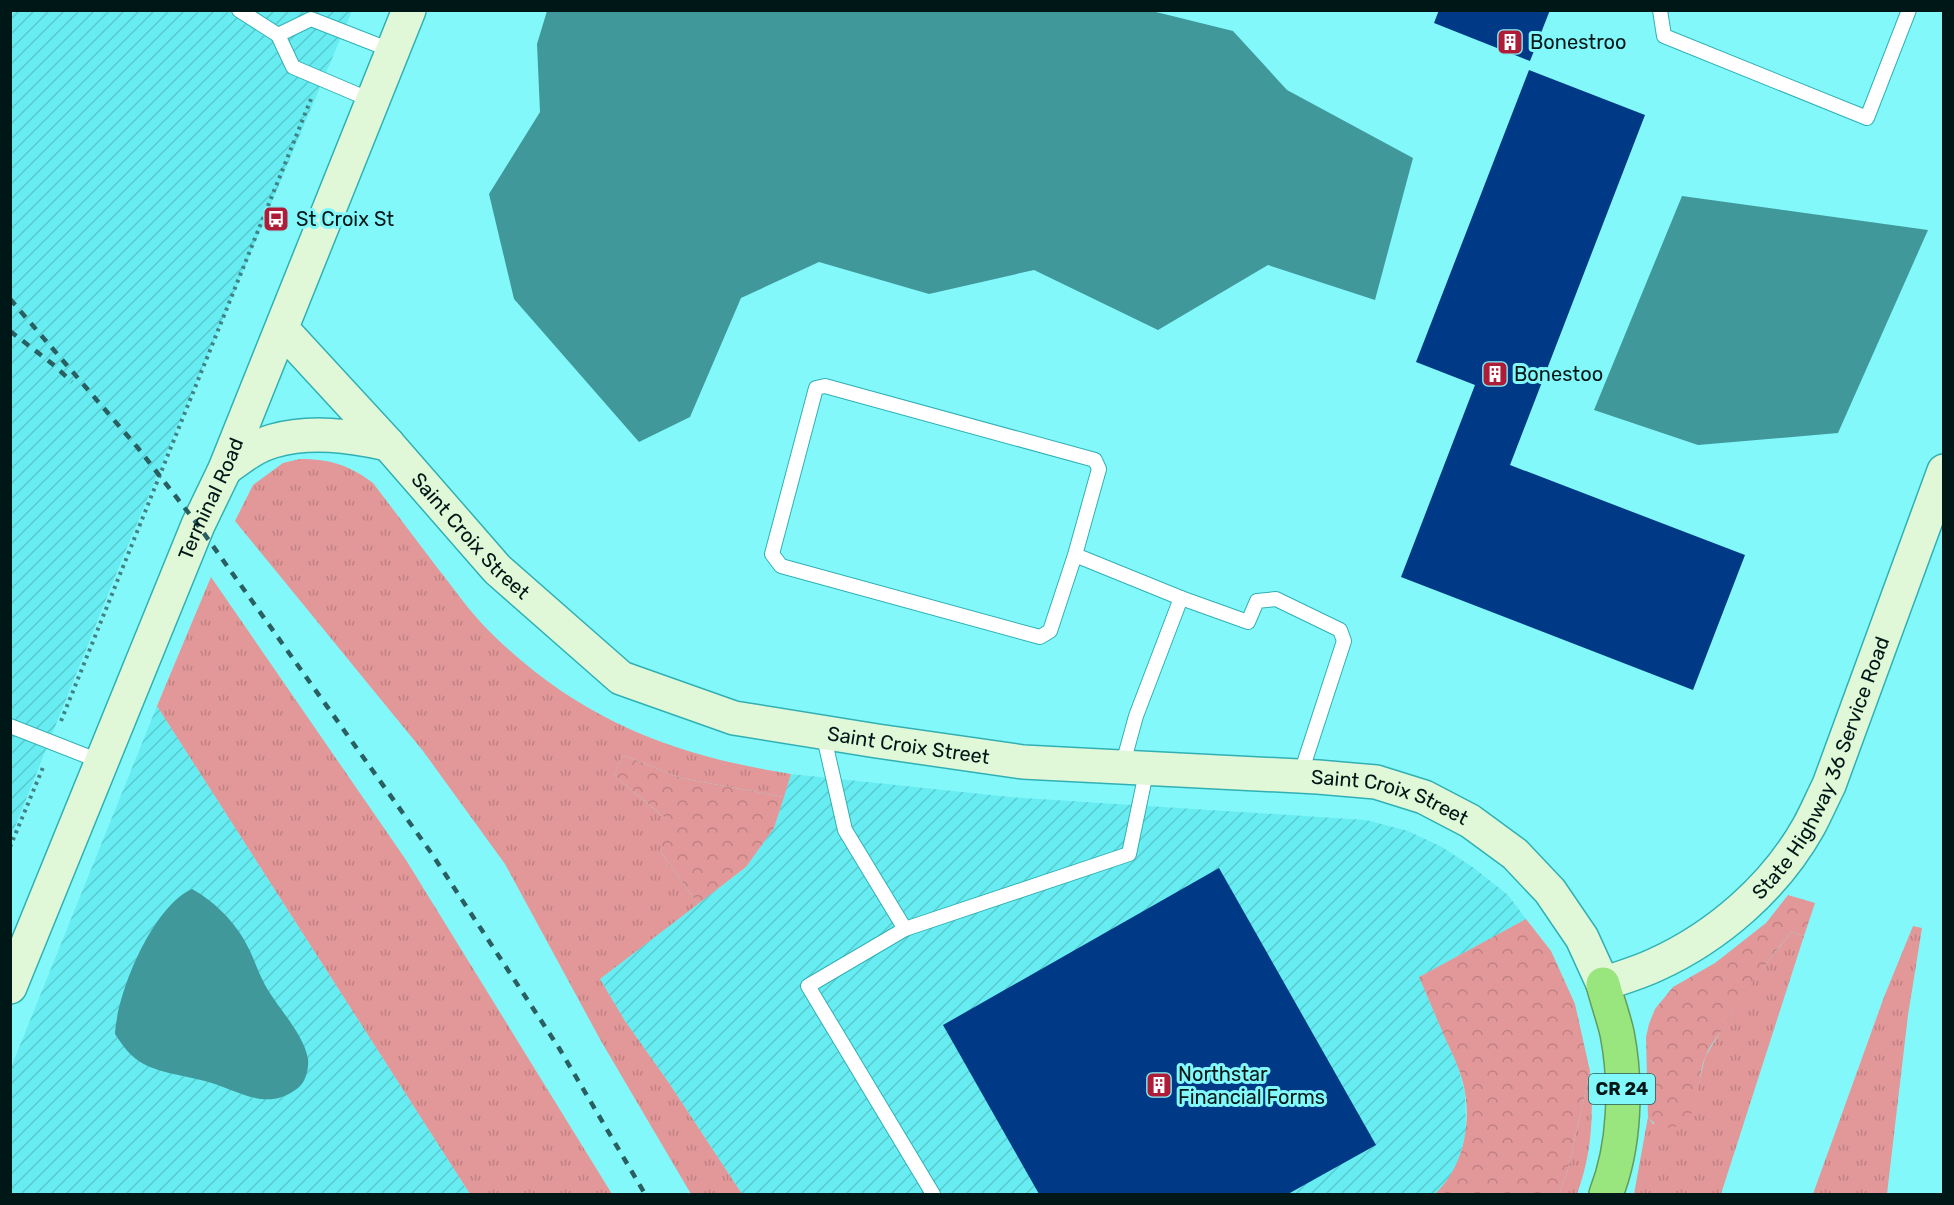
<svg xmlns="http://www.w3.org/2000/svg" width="1954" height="1205" viewBox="0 0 1954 1205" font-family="Rubik,sans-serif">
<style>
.industrial{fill:url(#industrial-furrows)}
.grass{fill:url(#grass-tufts)}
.forest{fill:url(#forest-crowns)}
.water{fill:#40989b}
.building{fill:#003a86}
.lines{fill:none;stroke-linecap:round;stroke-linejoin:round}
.lane-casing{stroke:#31b0b4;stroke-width:16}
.secondary-casing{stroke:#31b0b4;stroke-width:36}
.highway-casing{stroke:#639d5a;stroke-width:36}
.path{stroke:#3f8385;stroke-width:4;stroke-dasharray:3 4.5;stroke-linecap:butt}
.lane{stroke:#fff;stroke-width:14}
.secondary{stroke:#e0f7d8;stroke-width:33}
.highway{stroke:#99e57e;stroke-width:33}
.rail{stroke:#2a5f61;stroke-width:4.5;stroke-dasharray:8 8;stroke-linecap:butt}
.labels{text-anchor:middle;stroke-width:6;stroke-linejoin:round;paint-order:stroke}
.shield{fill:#83f8fb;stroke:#275a5c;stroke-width:1.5}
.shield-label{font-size:18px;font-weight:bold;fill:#001718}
.poi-label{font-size:20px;fill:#001718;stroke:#83f8fb;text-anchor:start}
.street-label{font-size:20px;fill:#001718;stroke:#83f8fb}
</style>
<defs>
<pattern id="industrial-furrows" width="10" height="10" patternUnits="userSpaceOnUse" patternTransform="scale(1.5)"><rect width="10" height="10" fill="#67edf1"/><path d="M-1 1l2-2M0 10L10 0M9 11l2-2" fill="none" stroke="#58cace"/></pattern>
<pattern id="grass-tufts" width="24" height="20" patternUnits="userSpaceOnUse" patternTransform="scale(1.5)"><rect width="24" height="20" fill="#e29798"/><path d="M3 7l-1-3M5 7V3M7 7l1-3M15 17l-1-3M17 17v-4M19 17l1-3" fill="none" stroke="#c08182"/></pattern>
<pattern id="forest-crowns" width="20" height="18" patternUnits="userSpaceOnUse" patternTransform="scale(1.5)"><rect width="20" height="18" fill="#e29798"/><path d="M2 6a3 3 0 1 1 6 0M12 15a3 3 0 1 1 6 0" fill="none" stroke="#c08182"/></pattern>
</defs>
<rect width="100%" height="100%" fill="#83f8fb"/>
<g class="industrial">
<polygon points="11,11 352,11 123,557 11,837"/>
<polygon points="157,706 470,1194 11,1194 10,1070"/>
<polygon points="791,774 1010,797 1366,820 1408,831 1442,847 1474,868 1508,895 1526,919 1419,977 1458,1067 1465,1093 1466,1132 1458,1162 1446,1184 1435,1194 742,1194 669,1083 625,1021 600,979 746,867 774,828"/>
</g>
<g class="grass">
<path d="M300,459c30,0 49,6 73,24 22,29 44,58 66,87 16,20 31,42 49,60 88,88 182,125 303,144l-7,23 -103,-19 -58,-23 -9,20 52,44 -5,33 37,52 -98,75 25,42 44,62 73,111h-51l-90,-153 -96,-177 -82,-113 -188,-230 18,-36 30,-22z"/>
<polygon points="211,577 406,860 612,1194 470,1194 157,706"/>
<polygon points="1913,926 1922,928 1908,1015 1887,1194 1813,1194 1884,997"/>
<polygon points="1791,932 1804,936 1721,1194 1634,1194 1648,1117 1653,1124 1695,1100 1705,1057 1748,987"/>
<path d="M1590,1071c4,43 2,83 -13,123h-18l8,-21z"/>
</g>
<g class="forest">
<polygon points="623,755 681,778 784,797 774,828 746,867 698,904 661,852 665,818 614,775"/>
<path d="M1788,895l27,8 -11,33 -13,-4c-25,31 -49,63 -69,98 -6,8 -13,18 -17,27 -7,18 -5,48 -17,62 -12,13 -30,11 -40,-2l-2,-80 3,-13 6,-15 18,-22 42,-24 51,-40z"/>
<path d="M1526,919l25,32 24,53 15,67 -23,102 -8,21h-124c27,-25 36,-66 30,-102 -3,-18 -11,-35 -19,-52 -9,-21 -18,-42 -27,-63z"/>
</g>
<g class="water">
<polygon points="547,11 1152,11 1233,31 1287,90 1413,158 1375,300 1268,265 1158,330 1034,270 929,294 819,262 741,298 690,417 639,442 514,299 489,194 540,112 537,44"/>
<polygon points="1682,196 1928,230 1838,433 1698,445 1594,410"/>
<path d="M192,889c25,14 46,36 58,62 5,11 9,23 15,34 12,22 39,49 43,74 1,9 -2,23 -10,29 -32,25 -59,2 -93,-7 -22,-6 -51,-8 -69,-22 -9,-7 -15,-16 -21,-25 2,-41 37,-127 77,-145z"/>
</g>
<g class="building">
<polygon points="1439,10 1550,10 1530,61 1434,23"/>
<polygon points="1529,70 1645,115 1510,465 1745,555 1693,690 1401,577 1475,385 1416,362"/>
<polygon points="1219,868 1376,1145 1288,1194 1039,1194 943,1025"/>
</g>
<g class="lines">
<g class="lane-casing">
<g id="lane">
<polyline points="239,10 278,35"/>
<polyline points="1660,10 1664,36 1867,118 1909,10"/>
<polyline points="373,101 293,67 278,35 311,19 393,51"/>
<polyline points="1075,555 1099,469 1095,460 825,386 816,388 772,554 781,566 1040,637 1050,631 1075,555 1181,598 1136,716 1122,767"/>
<polyline points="1181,598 1248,622 1257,601 1276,599 1340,630 1344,641 1300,776"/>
<polyline points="10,726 102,762"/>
<polyline points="823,733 845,830 905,929 1129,854 1147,768"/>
<polyline points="905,929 808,986 933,1194"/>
</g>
</g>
<g class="secondary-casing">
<g id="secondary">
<path id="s1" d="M282,329l106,115 109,125 124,109 113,40 143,23 146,21 295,15 58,5 48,15 46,24 45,33 35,37 32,47 21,46c17,-6 35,-11 52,-19 62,-28 120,-78 154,-139 7,-13 13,-27 20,-41l115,-314"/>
<path d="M225,469c15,-11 30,-23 48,-28 38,-11 77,-5 115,3"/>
<path id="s2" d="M10,987l188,-462 27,-56 184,-459"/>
</g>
</g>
<g class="highway-casing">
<path id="highway" d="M1603,984c4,16 10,32 14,49 10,51 8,113 -11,161"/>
</g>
<g class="path">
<polyline points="61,721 311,99"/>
<polyline points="10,847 44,765"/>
</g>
<use href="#lane" class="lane"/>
<use href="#secondary" class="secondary"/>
<use href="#highway" class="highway"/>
<g class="rail">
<polyline points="10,299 138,448 198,525 432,854 559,1048 645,1194"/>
<polyline points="10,331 55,366 72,382"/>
</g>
</g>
<defs>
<g id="building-square" transform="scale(1.35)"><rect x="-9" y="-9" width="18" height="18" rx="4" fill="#af1c37" stroke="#83f8fb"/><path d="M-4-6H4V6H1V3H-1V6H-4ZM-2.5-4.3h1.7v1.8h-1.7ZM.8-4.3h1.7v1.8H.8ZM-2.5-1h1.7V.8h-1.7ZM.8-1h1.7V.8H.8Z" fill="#fff"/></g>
<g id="bus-square" transform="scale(1.35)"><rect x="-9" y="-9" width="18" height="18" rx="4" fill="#af1c37" stroke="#83f8fb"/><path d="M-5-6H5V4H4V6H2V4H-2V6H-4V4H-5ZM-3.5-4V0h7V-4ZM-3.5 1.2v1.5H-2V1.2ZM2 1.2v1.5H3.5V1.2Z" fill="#fff"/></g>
</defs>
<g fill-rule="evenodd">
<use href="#building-square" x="1510" y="42"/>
<use href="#bus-square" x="276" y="219"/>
<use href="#building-square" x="1495" y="374"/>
<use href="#building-square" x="1159" y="1085"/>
</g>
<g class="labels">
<rect class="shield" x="1589" y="1074" width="66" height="30" rx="4.5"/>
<g class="shield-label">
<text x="1622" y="1095">CR 24</text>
</g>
<g class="poi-label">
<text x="1530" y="49">Bonestroo</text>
<text x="296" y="226">St Croix St</text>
<text x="1514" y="381">Bonestoo</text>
<text x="1178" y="1081">Northstar<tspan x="1178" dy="23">Financial Forms</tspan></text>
</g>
<g class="street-label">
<text dy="7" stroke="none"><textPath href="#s2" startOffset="528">Terminal Road</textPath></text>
<text dy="7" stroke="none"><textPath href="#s1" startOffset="280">Saint Croix Street</textPath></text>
<text dy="7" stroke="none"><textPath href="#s1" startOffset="784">Saint Croix Street</textPath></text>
<text dy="7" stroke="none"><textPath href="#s1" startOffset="1893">State Highway 36 Service Road</textPath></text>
<text dy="7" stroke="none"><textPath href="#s1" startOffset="1270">Saint Croix Street</textPath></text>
</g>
</g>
<rect width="1954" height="1205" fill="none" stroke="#001718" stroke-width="24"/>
</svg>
